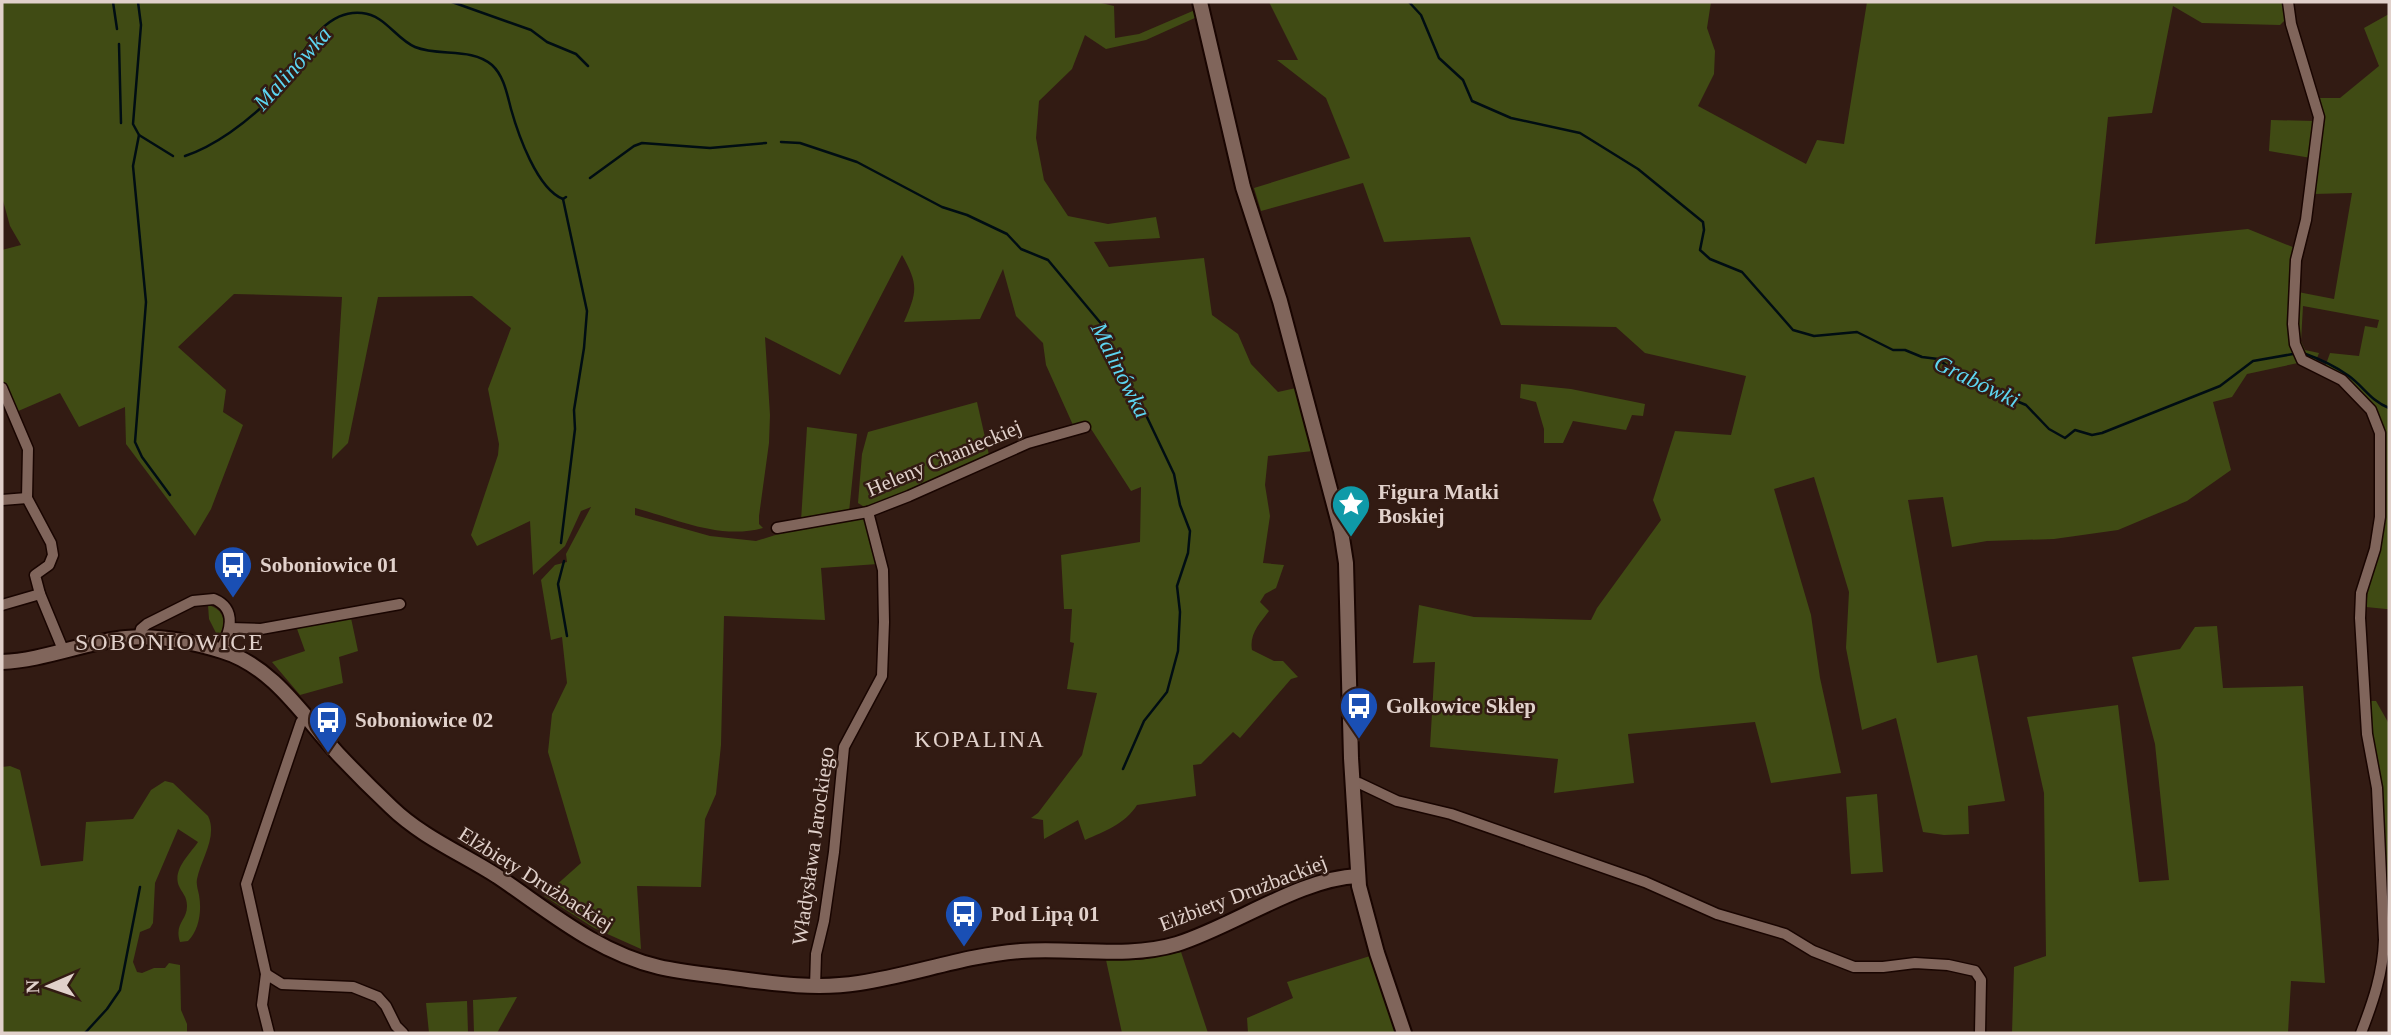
<svg xmlns="http://www.w3.org/2000/svg" width="2391" height="1035" viewBox="0 0 2391 1035" font-family="Georgia,serif">
<style>
.green{fill:#404b14}
.lines{fill:none;stroke-linecap:round;stroke-linejoin:round}
.stream{stroke:#000d13;stroke-width:2.5}
.street-casing{stroke:#190501;stroke-width:13}
.secondary-casing{stroke:#190501;stroke-width:18}
.street{stroke:#80655b;stroke-width:10}
.secondary{stroke:#80655b;stroke-width:14}
.labels{text-anchor:middle;stroke-width:5;stroke-linejoin:round;paint-order:stroke}
.street-label{font-size:21px;fill:#e1d1cb;stroke:#321b13}
.poi-label{font-size:21px;font-weight:bold;fill:#e1d1cb;stroke:#321b13;text-anchor:start}
.water-label{font-size:23px;font-style:italic;fill:#5dd5f1;stroke:#321b13}
.neighbourhood-label{font-size:23px;letter-spacing:2px;fill:#e1d1cb;stroke:#321b13}
.quarter-label{font-size:24px;letter-spacing:2px;fill:#e1d1cb;stroke:#321b13}
</style>
<rect width="100%" height="100%" fill="#321b13"/>
<g class="green">
<path d="M2,2h1095l17,4 1,32 24,-4 56,-24 2,7 -51,23 -40,9 -21,-14 -13,34 -33,32 -3,37 8,42 24,36 40,8 48,-7 4,21 -66,4 15,25 95,-9 8,57 26,19 13,30 27,28 18,-4 17,63 -45,5 -3,29 5,31 -7,47 21,2 -8,23 -11,6 -5,8 9,9c-9,12 -20,23 -17,39l22,11h9l15,16 -7,2 -51,59 -7,-6 -32,32 -8,1 3,31 -59,9c-12,19 -32,26 -52,35l-7,-20 -34,19 -1,-19 -12,-2 7,-5 44,-58 15,-62 -30,-4 7,-46 -4,-1 2,-33h-8l-3,-54 79,-13 1,-55 -10,4 -45,-70 -13,4 -27,-60 -3,-22 -27,-27 -13,-47 -23,50 -76,3c13,-30 15,-37 -2,-67l-62,120 -75,-38 5,78 -1,28 -10,73v8l4,4c-44,12 -86,-9 -128,-20v7l75,21 46,5 32,-10 79,-15 11,48 -57,4 4,52 -101,-4 -3,129 -5,49 -11,25 -4,68 -64,-1 4,63 -47,-21 -50,-32 37,-33 -33,-111 4,-38 15,-31 -5,-46 -11,3 -10,-60 14,-15 12,-3 -1,-8 25,-47 -10,4 -16,35 -32,29 -3,-54 -53,25 -6,-11 27,-80 1,-11 -11,-55 23,-61 -39,-32 -94,1 -30,146 -16,16 10,-162 -108,-3 -56,53 48,43 -3,22 20,13 -32,84 -16,27 -69,-92 -1,-37 -46,20 -19,-34 -44,19 -14,-28v-134l19,-5 -11,-19 -8,-29z"/>
<polygon points="1269,2 1711,2 1707,28 1715,51 1714,74 1698,106 1806,164 1817,140 1844,144 1867,2 2284,2 2286,19 2280,25 2202,23 2173,6 2152,113 2108,117 2095,244 2248,229 2295,248 2291,337 2298,363 2247,374 2232,397 2213,402 2231,470 2187,501 2118,530 2054,539 1987,541 1952,547 1943,497 1908,500 1937,663 1977,655 2005,801 1968,806 1969,834 1944,835 1923,832 1896,718 1862,730 1846,648 1849,592 1814,477 1774,489 1811,615 1820,678 1841,773 1771,783 1755,722 1628,734 1634,783 1554,793 1558,759 1430,747 1435,662 1413,663 1419,605 1474,617 1591,620 1597,608 1661,520 1653,500 1675,431 1731,435 1746,376 1645,353 1616,327 1501,325 1470,237 1384,242 1363,183 1261,211 1254,188 1350,158 1326,98 1277,60 1298,60"/>
<polygon points="2389,14 2389,609 2386,609 2366,607 2384,444 2380,420 2373,408 2325,367 2330,353 2359,356 2365,326 2377,328 2379,320 2303,306 2301,341 2305,350 2319,353 2315,363 2303,356 2296,332 2298,292 2334,299 2352,193 2313,194 2322,119 2320,98 2340,98 2379,66 2364,28"/>
<polygon points="2271,120 2314,121 2311,158 2269,151"/>
<polygon points="1521,384 1571,389 1645,404 1643,416 1632,415 1626,430 1573,421 1563,443 1544,443 1544,429 1536,402 1520,398"/>
<polygon points="977,402 989,455 912,493 866,508 858,503 862,454 868,432"/>
<polygon points="807,427 857,434 849,512 801,521"/>
<path d="M208,605c16,4 20,18 10,32l-9,-18z"/>
<polygon points="351,618 358,651 339,657 343,683 300,695 272,662 305,651 296,626"/>
<polygon points="2217,626 2223,688 2303,686 2325,983 2291,981 2288,1033 2012,1033 2014,967 2046,956 2044,793 2027,717 2118,705 2139,882 2169,880 2155,744 2132,657 2180,649 2195,627"/>
<polygon points="2368,701 2376,701 2389,724 2389,953 2387,954"/>
<path d="M10,766l10,4 21,96 42,-5 3,-39 47,-3 18,-29 14,-9 8,2 35,33c10,20 -7,43 -11,63 -1,6 1,11 2,16 3,16 0,35 -11,46l-8,1c-6,-19 7,-21 7,-36 0,-10 -5,-13 -8,-20 -7,-16 11,-32 19,-44l-20,-13 -23,54 -2,40 -3,5 -10,4 -7,30 4,10 5,1 12,-5h11l4,-5 11,2 1,45 6,14v9h-185v-266z"/>
<polygon points="1877,794 1883,872 1851,874 1846,797"/>
<polygon points="1181,952 1208,1033 1122,1033 1106,960 1140,960"/>
<polygon points="1370,956 1376,960 1402,1033 1248,1033 1247,1018 1293,998 1287,982"/>
<polygon points="517,997 497,1033 474,1033 473,1000"/>
<polygon points="467,1001 468,1033 429,1033 426,1003"/>
</g>
<g class="lines">
<g class="stream">
<polyline points="113,2 117,29"/>
<polyline points="138,2 141,25 133,124 139,135 173,156"/>
<polyline points="452,2 531,30 547,42 576,54 588,66"/>
<polyline points="1409,2 1421,15 1439,58 1463,80 1472,101 1511,118 1580,133 1638,169 1703,222 1704,230 1700,250 1710,259 1742,272 1793,330 1814,336 1857,332 1893,350 1905,350 1922,357 1938,359 1966,380 2026,405 2049,429 2065,438 2075,430 2092,435 2102,433 2220,386 2253,361 2293,354"/>
<polyline points="119,44 121,123"/>
<polyline points="139,135 133,166 146,302 135,442 142,457 170,495"/>
<polyline points="781,142 800,143 857,162 942,207 967,215 1007,234 1021,249 1048,260 1104,327 1122,376 1136,394 1174,474 1180,505 1190,531 1188,553 1177,586 1180,612 1178,651 1167,692 1144,721 1123,769"/>
<path d="M185,156c30,-10 62,-34 84,-56 27,-26 46,-92 93,-87 23,2 34,26 53,34 24,10 56,0 77,18 12,11 15,29 19,44 7,25 26,80 52,90l3,-2"/>
<polyline points="590,178 634,146 642,143 710,148 766,143"/>
<path d="M2303,353c17,6 32,13 46,23 15,11 22,25 40,32"/>
<polyline points="561,543 575,429 574,410 584,348 587,311 563,199"/>
<polyline points="564,561 558,584 567,636"/>
<polyline points="85,1033 107,1009 120,990 140,887"/>
</g>
<g class="street-casing">
<g id="street">
<path d="M2288,2l3,22 28,93 -13,103 -10,40 -3,64 2,20 7,16 40,20 29,30 9,23v84l-5,32 -14,44 -1,25 7,116 10,54 7,152c-1,33 -11,62 -23,93"/>
<polyline points="2,388 28,449 27,498 51,543 53,555 49,565 35,575 40,594 64,652"/>
<polyline points="2,500 27,498"/>
<polyline points="777,528 868,512 909,496 1028,443 1085,427"/>
<polyline points="2,605 40,594"/>
<polyline points="230,628 261,629 400,604"/>
<path d="M139,638l2,-9 6,-5 46,-23 21,-2c24,10 16,34 6,52"/>
<polyline points="1352,784 1359,783 1397,801 1451,814 1645,882 1717,914 1785,934 1813,951 1854,967 1883,967 1915,963 1948,965 1975,971 1981,980 1980,1033"/>
<polyline points="266,974 282,984 353,987 378,997 386,1006 396,1026 403,1033"/>
<polyline points="815,987 816,954 824,921 834,852 844,747 882,676 884,622 883,570 868,512"/>
<polyline points="269,1033 262,1005 266,974 246,884 301,722 306,717"/>
</g>
</g>
<g class="secondary-casing">
<g id="secondary">
<polyline points="1200,2 1243,187 1280,301 1341,531 1346,563 1351,758 1359,886 1377,953 1404,1033"/>
<path d="M2,662c43,-2 82,-20 124,-24 31,-3 67,4 96,13 51,15 82,66 116,103 17,18 35,36 53,53 31,30 70,46 106,69 52,35 99,76 162,91 22,5 44,7 66,10 45,6 90,13 134,6 54,-8 107,-28 162,-32 51,-4 106,8 156,-7 57,-18 124,-66 181,-68"/>
</g>
</g>
<use href="#street" class="street"/>
<use href="#secondary" class="secondary"/>
</g>
<defs>
<g id="sight-pin" transform="scale(2.0125)"><path d="M0 17L-7.5 6A9.5 9.5 0 1 1 7.5 6Z" fill="#0f9aa8" stroke="#321b13"/><path d="M0-6L1.8-2.2L6-1.7L2.9 1.2L3.7 5.4L0 3.3L-3.7 5.4L-2.9 1.2L-6-1.7L-1.8-2.2Z" fill="#fff"/></g>
<g id="bus-pin" transform="scale(2.0125)"><path d="M0 17L-7.5 6A9.5 9.5 0 1 1 7.5 6Z" fill="#1a4fb4" stroke="#321b13"/><path d="M-5-6H5V4H4V6H2V4H-2V6H-4V4H-5ZM-3.5-4V0h7V-4ZM-3.5 1.2v1.5H-2V1.2ZM2 1.2v1.5H3.5V1.2Z" fill="#fff"/></g>
</defs>
<g fill-rule="evenodd">
<use href="#sight-pin" x="1351" y="504"/>
<use href="#bus-pin" x="233" y="565"/>
<use href="#bus-pin" x="1359" y="706"/>
<use href="#bus-pin" x="328" y="720"/>
<use href="#bus-pin" x="964" y="914"/>
</g>
<g class="labels">
<g class="street-label">
<text transform="translate(944 458) rotate(-23)" y="7">Heleny Chanieckiej</text>
<text transform="translate(813 846) rotate(-82)" y="7">Władysława Jarockiego</text>
<text transform="translate(536 879) rotate(32)" y="7">Elżbiety Drużbackiej</text>
<text transform="translate(1243 893) rotate(-21)" y="7">Elżbiety Drużbackiej</text>
</g>
<g class="poi-label">
<text x="1378" y="499">Figura Matki<tspan x="1378" dy="24">Boskiej</tspan></text>
<text x="260" y="572">Soboniowice 01</text>
<text x="1386" y="713">Golkowice Sklep</text>
<text x="355" y="727">Soboniowice 02</text>
<text x="991" y="921">Pod Lipą 01</text>
</g>
<g class="water-label">
<text transform="translate(292 68) rotate(-48)" y="8">Malinówka</text>
<text transform="translate(1121 370) rotate(63)" y="8">Malinówka</text>
<text transform="translate(1977 381) rotate(26)" y="8">Grabówki</text>
</g>
<g class="neighbourhood-label">
<text x="980" y="747">KOPALINA</text>
</g>
<g class="quarter-label">
<text x="170" y="650">SOBONIOWICE</text>
</g>
</g>
<rect width="2391" height="1035" fill="none" stroke="#e1d1cb" stroke-width="7"/>
<g transform="translate(49 986) rotate(268)" stroke="#321b13" stroke-width="5" paint-order="stroke">
<path d="M0-5L12 26L0 18L-12 26Z" fill="#e1d1cb"/>
<text y="-10" font-size="19" font-weight="bold" text-anchor="middle" fill="#e1d1cb">N</text>
</g>
</svg>
